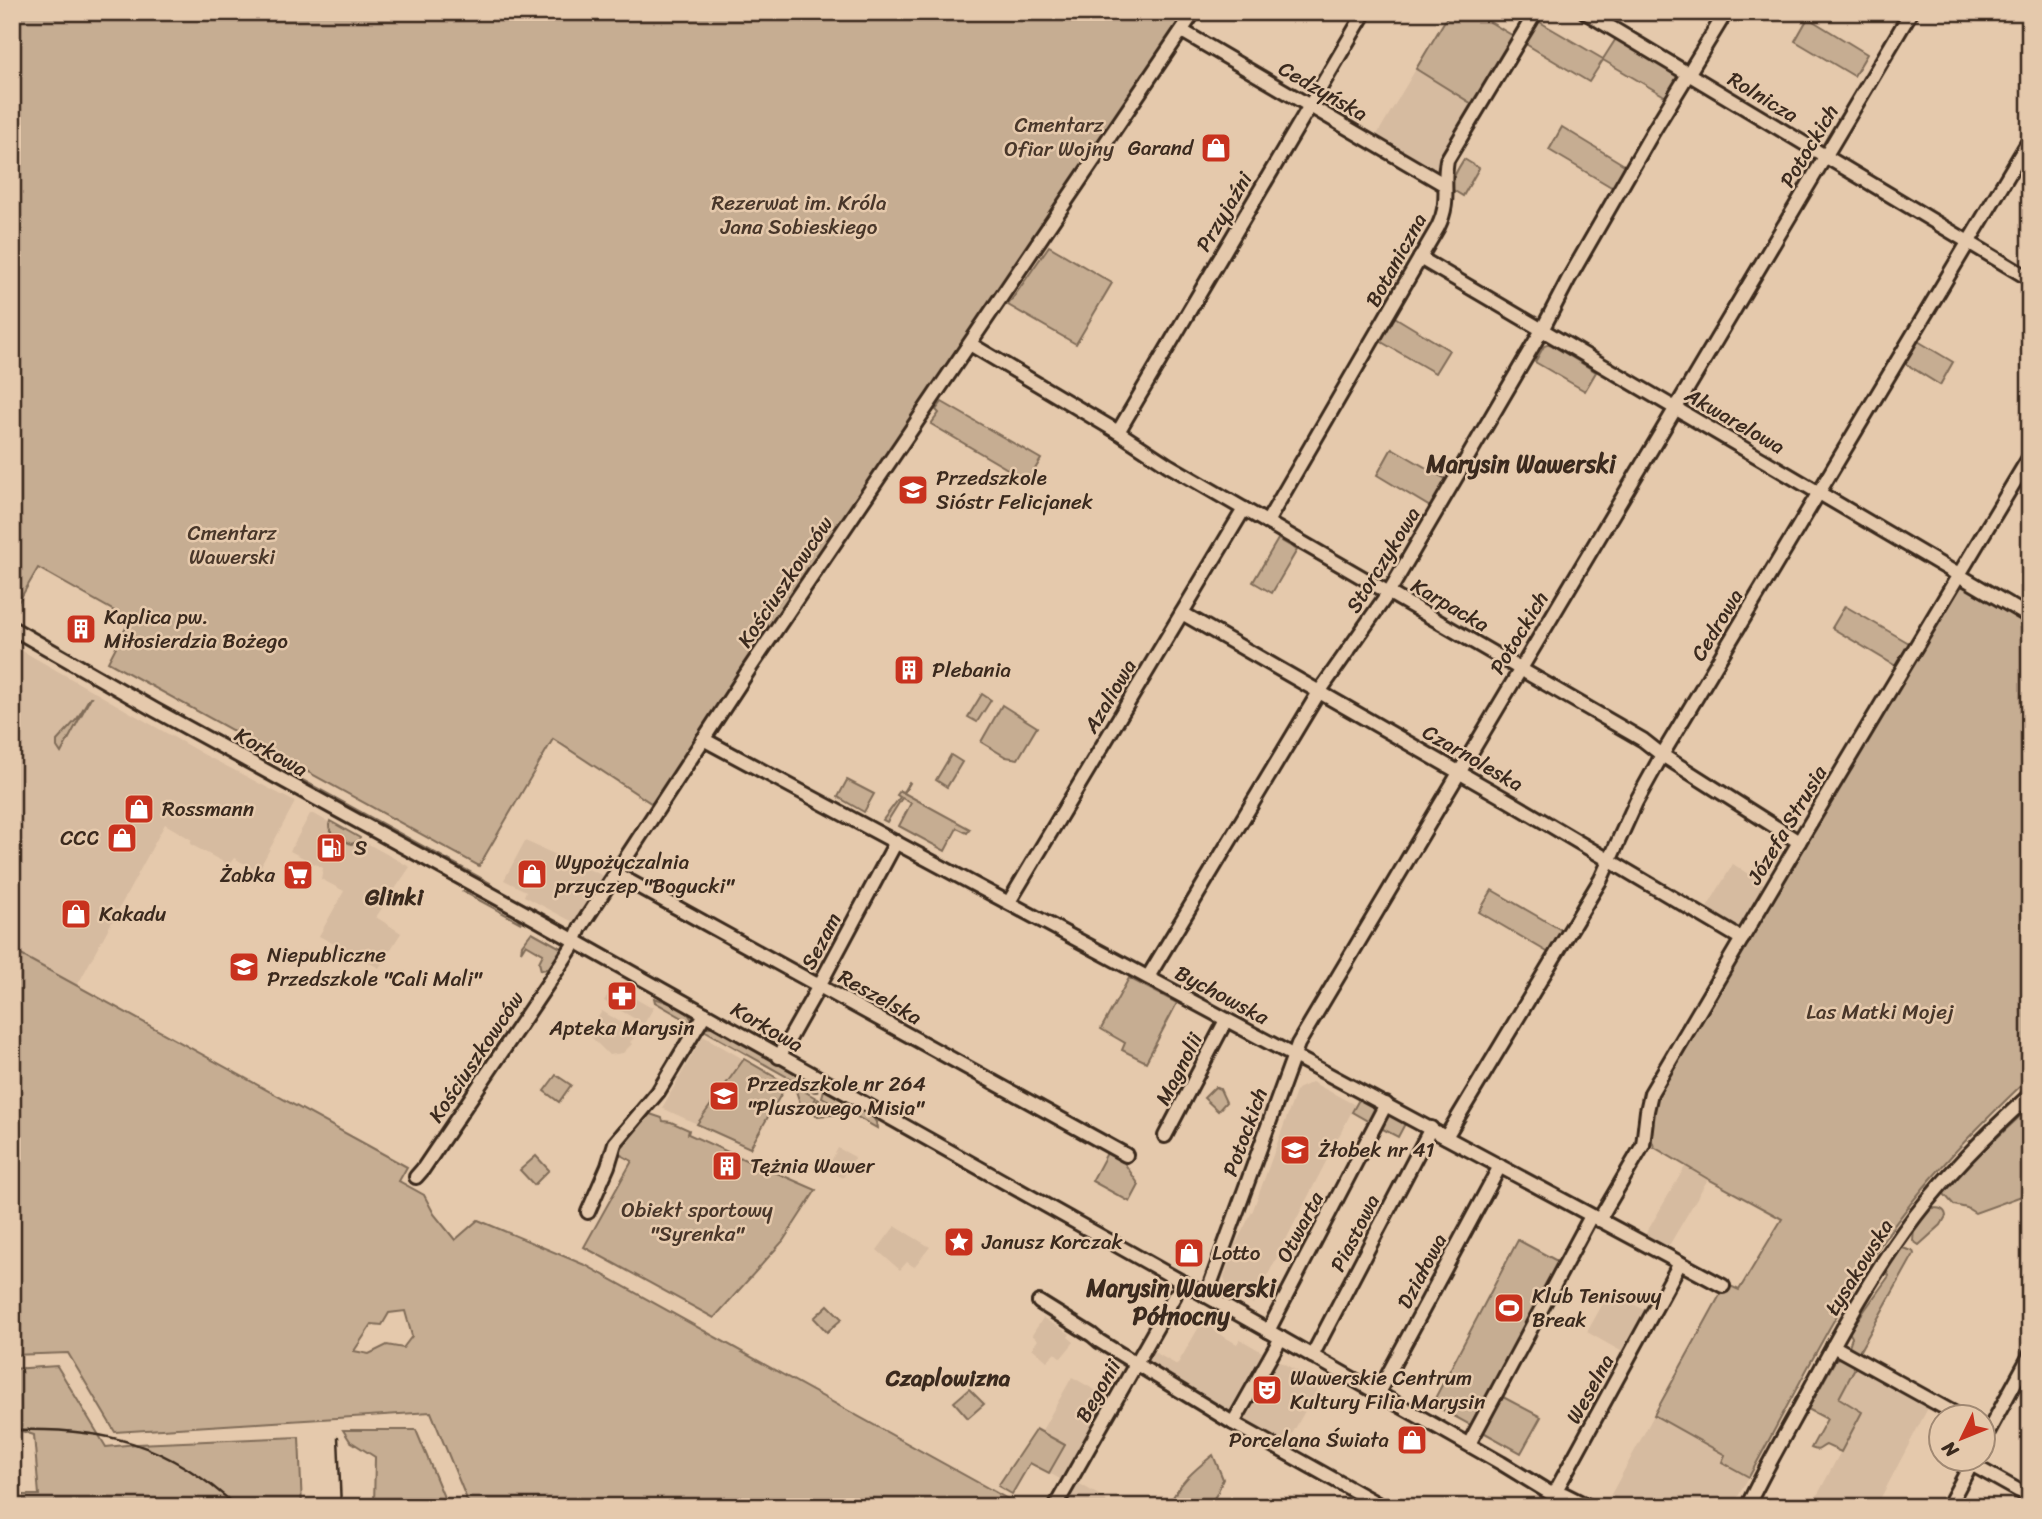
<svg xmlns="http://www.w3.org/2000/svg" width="2042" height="1519" viewBox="0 0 2042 1519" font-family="Sriracha,sans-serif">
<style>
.built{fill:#d6bba0}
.green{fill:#c6ad92;stroke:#806c58;stroke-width:2;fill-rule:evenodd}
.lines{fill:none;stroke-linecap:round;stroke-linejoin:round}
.minor-casing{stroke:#3b2a1e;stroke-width:18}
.minor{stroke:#e5c9ac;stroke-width:12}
.rail{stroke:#3b2a1e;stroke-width:2.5}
.labels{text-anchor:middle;stroke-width:5;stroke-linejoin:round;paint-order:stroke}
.street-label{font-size:21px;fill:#3b2a1e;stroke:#e5c9ac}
.park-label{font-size:21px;fill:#49372a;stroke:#e5c9ac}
.poi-label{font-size:21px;fill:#3b2a1e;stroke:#e5c9ac;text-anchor:start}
.neighbourhood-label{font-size:23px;font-weight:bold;fill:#3b2a1e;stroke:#e5c9ac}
.quarter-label{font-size:24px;font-weight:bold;fill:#3b2a1e;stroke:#e5c9ac}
</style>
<rect width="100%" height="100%" fill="#e5c9ac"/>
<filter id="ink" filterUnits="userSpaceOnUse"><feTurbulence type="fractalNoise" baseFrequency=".0143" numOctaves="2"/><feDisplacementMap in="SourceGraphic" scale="14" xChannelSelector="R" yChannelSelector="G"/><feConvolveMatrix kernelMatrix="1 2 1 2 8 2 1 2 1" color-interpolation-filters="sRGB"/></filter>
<g filter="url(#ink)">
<g class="built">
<polygon points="1416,69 1474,105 1435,173 1375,138"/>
<polygon points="12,645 203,754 295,802 258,871 234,858 229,865 190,844 192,840 165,824 77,986 12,950"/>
<polygon points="310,814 314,814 410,867 376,917 401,933 379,968 319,936 344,891 321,879 323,868 290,851"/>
<polygon points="525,841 606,877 579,919 573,922 524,896 526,891 504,880"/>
<polygon points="1733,864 1766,886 1739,931 1705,911"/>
<polygon points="613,986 650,1007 654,1007 644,1024 604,1001"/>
<polygon points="602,1011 632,1029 629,1032 635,1037 630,1042 632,1044 623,1053 609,1055 588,1034"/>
<polygon points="703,1036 787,1084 750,1148 662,1108"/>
<polygon points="1312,1082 1355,1105 1253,1304 1226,1289 1227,1286 1224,1277 1236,1243 1253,1210 1297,1089"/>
<polygon points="838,1148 855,1157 843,1178 827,1169"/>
<polygon points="1686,1165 1708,1179 1667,1249 1644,1237"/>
<polygon points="895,1226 930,1247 914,1267 907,1262 900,1270 877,1250"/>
<polygon points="1610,1291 1648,1312 1626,1354 1587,1332"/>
<polygon points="1209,1314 1219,1320 1214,1330 1219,1334 1237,1344 1240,1339 1262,1352 1229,1411 1142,1361 1149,1349 1177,1365 1206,1315"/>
<polygon points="1043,1318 1070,1334 1068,1337 1074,1342 1061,1358 1055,1353 1047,1361 1032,1348 1038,1340 1032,1335"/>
<polygon points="1279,1361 1320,1384 1286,1445 1245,1421"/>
<polygon points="1855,1368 1928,1408 1876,1507 1811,1507 1862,1412 1838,1398"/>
<polygon points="1072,1377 1109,1398 1062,1480 1049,1473 1065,1445 1041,1432"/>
<polygon points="1654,1415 1725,1456 1722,1462 1749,1477 1732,1507 1635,1507 1607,1502"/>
<polygon points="1078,1483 1104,1498 1110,1507 1060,1507 1067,1494"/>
</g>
<g class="green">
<polygon points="12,12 1187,12 654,805 553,739 479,866 108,662 130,620 38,568 12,613"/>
<polygon points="1450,12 1473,12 1515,37 1474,105 1416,69"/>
<polygon points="1808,18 1867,54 1854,76 1795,41"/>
<polygon points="1538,21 1603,59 1617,37 1681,76 1668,98 1603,60 1589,82 1524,43"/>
<polygon points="1562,127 1626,166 1613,188 1549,150"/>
<path d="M1464,159l15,9 -16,28 -10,-6c-2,-12 5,-21 11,-31z"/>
<polygon points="1049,246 1112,283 1076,344 1008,305"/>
<polygon points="1393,316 1449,350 1435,373 1378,340"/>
<polygon points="1916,340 1953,362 1940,385 1903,362"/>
<polygon points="1550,344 1596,372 1585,391 1535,362 1544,346"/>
<polygon points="942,402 1041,459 1028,481 931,424 939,413 936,410"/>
<polygon points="1392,448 1447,480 1432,508 1377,475"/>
<polygon points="1278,539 1297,550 1272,593 1253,582"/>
<path d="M1958,586c14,0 57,30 72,39v452c-55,52 -107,105 -149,167 -50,74 -89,155 -132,233l-27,-15 3,-7 -71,-40 72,-131 13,6 43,-71 -74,-40 -54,-32 -4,-12 3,-31 4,-11z"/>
<polygon points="1845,606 1909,643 1896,666 1832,628"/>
<polygon points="982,694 991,700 977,722 968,717"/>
<polygon points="90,697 91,697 61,753 57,747 57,741 77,719"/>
<polygon points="1002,705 1037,727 1018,759 1006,757 981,742"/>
<polygon points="951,755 962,762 947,787 936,780"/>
<polygon points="286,771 490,883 489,885 285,773"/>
<polygon points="847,780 874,794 864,812 838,797"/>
<polygon points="909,782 910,783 904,793 970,829 967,833 957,828 945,851 899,826 911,803 902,798 887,822 883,820 900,797 897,795 900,791 903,792"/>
<path d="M330,821l30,17c-1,4 -5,5 -9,6 -10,-5 -26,-10 -21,-23z"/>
<polygon points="1492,890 1563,931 1549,953 1479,912"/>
<polygon points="470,891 516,916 521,923 464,892"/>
<polygon points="532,932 561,948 559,955 561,957 552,968 541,970 539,962 543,954 526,944 521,952 522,945"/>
<path d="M12,950l395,217 -8,14 25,14 10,19 21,26 23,-20 109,46 435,241h-552l-39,-95 -316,20 -47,-79 -56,2zM405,1311l7,25 -9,12 -16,-3 -18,9 -15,-3 18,-27 10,1 7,-12z"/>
<polygon points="1129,978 1177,1003 1146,1062 1122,1050 1125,1043 1101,1029"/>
<path d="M654,998c14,4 37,10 39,26l-38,-22z"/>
<polygon points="707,1027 713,1027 819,1087 817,1092 814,1092 702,1029"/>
<polygon points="744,1059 787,1084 750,1148 697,1124"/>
<polygon points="556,1075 571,1085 559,1102 544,1091"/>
<polygon points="797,1087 816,1098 808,1110 801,1106 796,1091"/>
<polygon points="1215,1087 1220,1089 1226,1102 1218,1111 1204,1098"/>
<polygon points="824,1090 872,1116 876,1122 877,1128 822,1097"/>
<polygon points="1362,1094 1380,1109 1373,1124 1352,1112"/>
<polygon points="818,1099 845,1114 817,1116 811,1111"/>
<polygon points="2030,1107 2030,1193 1975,1213 1967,1208 1954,1205 1944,1194 1945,1191 1954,1183 1957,1175"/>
<polygon points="1386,1110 1408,1118 1398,1137 1377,1126"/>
<polygon points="650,1114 662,1118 663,1121 671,1122 689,1130 688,1134 768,1170 771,1173 777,1173 816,1190 783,1241 714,1318 584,1247 632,1161 617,1153 622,1142"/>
<polygon points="1108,1151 1121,1158 1139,1185 1130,1202 1092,1181"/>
<polygon points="536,1156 549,1170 534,1185 520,1170"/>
<path d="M1931,1208c7,0 14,0 15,8l-5,9 -22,20 -6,-4 1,-14 14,-18z"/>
<polygon points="1518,1240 1559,1262 1472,1426 1432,1404"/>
<polygon points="1902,1248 1913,1251 1914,1254 1859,1352 1849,1346 1852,1337 1849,1332 1889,1276 1885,1267 1898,1250"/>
<polygon points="828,1305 842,1319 827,1332 814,1318"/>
<path d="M1842,1357l15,7 -18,34 23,14 -21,40 -15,-7c-7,3 -6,7 -15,3l16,-29 -19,-10 28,-50z"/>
<polygon points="57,1366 106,1447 137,1444 299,1437 302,1507 12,1507 12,1495 39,1495 34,1435 12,1428 12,1369"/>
<polygon points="969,1389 984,1404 968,1418 954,1402"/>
<polygon points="1503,1397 1541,1417 1521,1453 1483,1432"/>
<polygon points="1036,1429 1065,1445 1049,1473 1030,1463 1012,1494 998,1486"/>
<polygon points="343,1430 416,1430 448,1507 374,1507 375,1457 350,1441"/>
<path d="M1213,1455l10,24c-3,6 -5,17 -11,21 -8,6 -33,7 -44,7 10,-23 25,-36 45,-52z"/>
</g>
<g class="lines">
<g class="minor-casing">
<g id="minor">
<polyline points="1585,12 2030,279"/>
<polyline points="1182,31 1445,185"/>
<polyline points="1420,258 2030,617"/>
<polyline points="970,344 1118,432 1168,465 1643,740 1662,755 1799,842"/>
<polyline points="1118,432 1365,12"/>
<path d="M1267,522l171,-295c13,-27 4,-40 9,-67l89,-148"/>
<polyline points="1182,613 1509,801 1742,939"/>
<polyline points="12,628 155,710 536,919 1152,1265 1501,1463 1573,1507"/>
<polyline points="703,739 1723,1286"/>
<polyline points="616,874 1126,1155"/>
<polyline points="1009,902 1244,509"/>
<polyline points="1148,977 1319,692 1389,592 1542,330 1568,280 1654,130 1726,12"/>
<polyline points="779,1057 819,986 896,842"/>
<polyline points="1165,1136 1226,1020"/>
<polyline points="1446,1137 1601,879 1636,802 1662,755 2030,139"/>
<polyline points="416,1177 423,1169 557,970 572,947 580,928 750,668 1194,12"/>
<polyline points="588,1212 608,1166 615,1143 658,1092 705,1014"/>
<polyline points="1599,1220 1643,1145 1647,1111 1651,1093 1799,842 2030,456"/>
<polyline points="1206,1296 1298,1044 1911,12"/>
<polyline points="1039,1302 1092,1335 1099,1341 1233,1423 1383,1507"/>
<polyline points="1268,1331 1386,1104"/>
<polyline points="1833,1346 1963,1418"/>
<polyline points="1312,1356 1431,1128"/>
<polyline points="1378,1393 1500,1166"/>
<polyline points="1233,1423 1281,1338"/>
<polyline points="1982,1443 2030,1355"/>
<polyline points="1469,1444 1591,1216"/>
<polyline points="1971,1464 2030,1497"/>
<polyline points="1564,1494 1590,1507"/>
<polyline points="1553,1496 1680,1263"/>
<polyline points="1055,1507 1175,1295"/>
<path d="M1747,1507c19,-40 42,-79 63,-118 32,-60 65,-120 106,-174 34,-44 73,-83 114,-120"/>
<polyline points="1948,1507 1973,1460"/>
</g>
</g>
<use href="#minor" class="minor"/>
<g class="rail">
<path d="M12,1430c92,-3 156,13 225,77"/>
<polyline points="338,1437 341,1507"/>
</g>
</g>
</g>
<defs>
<g id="shop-square" transform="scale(1.575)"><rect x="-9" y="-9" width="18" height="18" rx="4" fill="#c8321e" stroke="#e5c9ac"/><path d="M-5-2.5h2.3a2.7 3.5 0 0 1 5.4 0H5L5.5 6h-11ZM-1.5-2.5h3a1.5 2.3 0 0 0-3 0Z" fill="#fff"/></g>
<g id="school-square" transform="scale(1.575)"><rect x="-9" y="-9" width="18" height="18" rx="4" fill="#c8321e" stroke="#e5c9ac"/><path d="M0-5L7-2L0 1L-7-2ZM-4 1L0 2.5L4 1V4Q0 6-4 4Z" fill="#fff"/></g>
<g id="building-square" transform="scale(1.575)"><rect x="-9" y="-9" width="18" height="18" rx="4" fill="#c8321e" stroke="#e5c9ac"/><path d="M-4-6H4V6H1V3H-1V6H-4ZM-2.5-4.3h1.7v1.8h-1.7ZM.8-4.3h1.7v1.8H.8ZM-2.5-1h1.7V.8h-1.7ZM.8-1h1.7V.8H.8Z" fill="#fff"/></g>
<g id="fuel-square" transform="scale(1.575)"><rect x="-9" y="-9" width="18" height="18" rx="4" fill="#c8321e" stroke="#e5c9ac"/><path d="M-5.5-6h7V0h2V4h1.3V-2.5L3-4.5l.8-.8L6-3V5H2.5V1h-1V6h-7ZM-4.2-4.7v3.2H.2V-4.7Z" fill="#fff"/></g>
<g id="supermarket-square" transform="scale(1.575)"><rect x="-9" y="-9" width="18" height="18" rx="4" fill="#c8321e" stroke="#e5c9ac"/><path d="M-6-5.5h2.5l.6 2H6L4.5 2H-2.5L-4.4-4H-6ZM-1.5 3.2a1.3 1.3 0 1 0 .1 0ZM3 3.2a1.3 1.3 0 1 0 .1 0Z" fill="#fff"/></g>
<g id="pharmacy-square" transform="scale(1.575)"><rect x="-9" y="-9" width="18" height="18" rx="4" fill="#c8321e" stroke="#e5c9ac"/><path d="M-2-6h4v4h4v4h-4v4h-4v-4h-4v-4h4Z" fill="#fff"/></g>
<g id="sight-square" transform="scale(1.575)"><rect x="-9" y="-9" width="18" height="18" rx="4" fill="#c8321e" stroke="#e5c9ac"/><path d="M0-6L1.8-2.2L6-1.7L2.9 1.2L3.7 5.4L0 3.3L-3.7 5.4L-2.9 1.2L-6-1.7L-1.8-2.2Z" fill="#fff"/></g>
<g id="stadium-square" transform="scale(1.575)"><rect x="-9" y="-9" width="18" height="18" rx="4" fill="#c8321e" stroke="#e5c9ac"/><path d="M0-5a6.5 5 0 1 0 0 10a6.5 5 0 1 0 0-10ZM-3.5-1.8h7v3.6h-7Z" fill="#fff"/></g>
<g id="theatre-square" transform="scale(1.575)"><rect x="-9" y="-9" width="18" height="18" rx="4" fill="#c8321e" stroke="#e5c9ac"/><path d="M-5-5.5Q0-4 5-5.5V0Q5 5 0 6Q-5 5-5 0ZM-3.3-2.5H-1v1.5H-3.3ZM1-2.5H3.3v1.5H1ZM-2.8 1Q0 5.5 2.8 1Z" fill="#fff"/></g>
</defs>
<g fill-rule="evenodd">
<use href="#shop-square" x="1216" y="148"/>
<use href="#school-square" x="913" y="490"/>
<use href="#building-square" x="81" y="629"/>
<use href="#building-square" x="909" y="670"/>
<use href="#shop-square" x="139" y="809"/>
<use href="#shop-square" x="122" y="838"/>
<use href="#fuel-square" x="331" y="848"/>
<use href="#shop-square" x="532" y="874"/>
<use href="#supermarket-square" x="298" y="875"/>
<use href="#shop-square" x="76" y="914"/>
<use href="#school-square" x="244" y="967"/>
<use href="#pharmacy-square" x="622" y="996"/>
<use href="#school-square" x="724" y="1096"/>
<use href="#school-square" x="1295" y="1150"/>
<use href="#building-square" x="727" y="1166"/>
<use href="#sight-square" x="959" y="1242"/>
<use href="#shop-square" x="1189" y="1253"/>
<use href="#stadium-square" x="1509" y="1308"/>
<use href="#theatre-square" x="1267" y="1390"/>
<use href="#shop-square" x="1412" y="1440"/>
</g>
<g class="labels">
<g class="street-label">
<text transform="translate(1323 91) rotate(30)" y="7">Cedzyńska</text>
<text transform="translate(1763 97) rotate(31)" y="7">Rolnicza</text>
<text transform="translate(1809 146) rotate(-59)" y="7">Potockich</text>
<text transform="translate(1224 212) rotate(-59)" y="7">Przyjaźni</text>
<text transform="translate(1396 260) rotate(-61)" y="7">Botaniczna</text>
<text transform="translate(1735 421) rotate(30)" y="7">Akwarelowa</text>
<text transform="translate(1383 560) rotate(-58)" y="7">Storczykowa</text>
<text transform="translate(785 582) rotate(-56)" y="7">Kościuszkowców</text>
<text transform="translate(1450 605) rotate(30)" y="7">Karpacka</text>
<text transform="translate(1717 625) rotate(-59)" y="7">Cedrowa</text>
<text transform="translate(1519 633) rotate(-59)" y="7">Potockich</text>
<text transform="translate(1110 696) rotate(-59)" y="7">Azaliowa</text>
<text transform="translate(271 752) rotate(29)" y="7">Korkowa</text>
<text transform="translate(1473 758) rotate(30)" y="7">Czarnoleska</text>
<text transform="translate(1787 825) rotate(-59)" y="7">Józefa Strusia</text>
<text transform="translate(821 941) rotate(-62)" y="7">Sezam</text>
<text transform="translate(1222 995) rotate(28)" y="7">Bychowska</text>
<text transform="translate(880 997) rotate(29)" y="7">Reszelska</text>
<text transform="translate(767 1027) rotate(30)" y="7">Korkowa</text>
<text transform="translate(476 1057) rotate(-56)" y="7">Kościuszkowców</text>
<text transform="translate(1179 1069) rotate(-63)" y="7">Magnolii</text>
<text transform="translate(1245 1132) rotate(-70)" y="7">Potockich</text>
<text transform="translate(1300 1227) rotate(-62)" y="7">Otwarta</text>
<text transform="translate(1355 1233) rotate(-63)" y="7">Piastowa</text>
<text transform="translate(1859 1267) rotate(-58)" y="7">Łysakowska</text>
<text transform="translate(1422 1271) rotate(-62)" y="7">Działowa</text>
<text transform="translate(1590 1389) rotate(-61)" y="7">Weselna</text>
<text transform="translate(1098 1391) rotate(-60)" y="7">Begonii</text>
</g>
<g class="park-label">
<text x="1059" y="132">Cmentarz<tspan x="1059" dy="24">Ofiar Wojny</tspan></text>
<text x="799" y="210">Rezerwat im. Króla<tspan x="799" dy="24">Jana Sobieskiego</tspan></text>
<text x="232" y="540">Cmentarz<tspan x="232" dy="24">Wawerski</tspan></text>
<text x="1880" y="1019">Las Matki Mojej</text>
<text x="697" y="1217">Obiekt sportowy<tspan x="697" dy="24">"Syrenka"</tspan></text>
</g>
<g class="poi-label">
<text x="1193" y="155" text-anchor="end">Garand</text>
<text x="936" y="485">Przedszkole<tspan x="936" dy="24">Sióstr Felicjanek</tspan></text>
<text x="104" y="624">Kaplica pw.<tspan x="104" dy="24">Miłosierdzia Bożego</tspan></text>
<text x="932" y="677">Plebania</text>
<text x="162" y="816">Rossmann</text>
<text x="99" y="845" text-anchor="end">CCC</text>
<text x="354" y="855">S</text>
<text x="555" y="869">Wypożyczalnia<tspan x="555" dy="24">przyczep "Bogucki"</tspan></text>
<text x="275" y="882" text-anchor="end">Żabka</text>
<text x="99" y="921">Kakadu</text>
<text x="267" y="962">Niepubliczne<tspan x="267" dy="24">Przedszkole "Cali Mali"</tspan></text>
<text x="622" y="1035" text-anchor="middle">Apteka Marysin</text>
<text x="747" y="1091">Przedszkole nr 264<tspan x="747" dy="24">"Pluszowego Misia"</tspan></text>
<text x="1318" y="1157">Żłobek nr 41</text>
<text x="750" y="1173">Tężnia Wawer</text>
<text x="982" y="1249">Janusz Korczak</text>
<text x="1212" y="1260">Lotto</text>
<text x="1532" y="1303">Klub Tenisowy<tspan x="1532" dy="24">Break</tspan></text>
<text x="1290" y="1385">Wawerskie Centrum<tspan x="1290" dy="24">Kultury Filia Marysin</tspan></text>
<text x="1389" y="1447" text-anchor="end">Porcelana Świata</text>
</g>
<g class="neighbourhood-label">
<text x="394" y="905">Glinki</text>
<text x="948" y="1386">Czaplowizna</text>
</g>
<g class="quarter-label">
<text x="1521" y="472">Marysin Wawerski</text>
<text x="1181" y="1296">Marysin Wawerski<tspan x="1181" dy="28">Północny</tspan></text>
</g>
</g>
<rect width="2042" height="1519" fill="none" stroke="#e5c9ac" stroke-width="42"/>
<rect x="21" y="21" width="2000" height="1477" fill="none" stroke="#3b2a1e" stroke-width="2.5" filter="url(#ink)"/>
<g transform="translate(1962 1438) rotate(227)"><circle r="33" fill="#e5c9ac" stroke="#a18973" stroke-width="2"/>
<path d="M0-5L12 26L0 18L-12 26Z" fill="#c8321e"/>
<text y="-10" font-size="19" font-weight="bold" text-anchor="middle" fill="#3b2a1e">N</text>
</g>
</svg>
